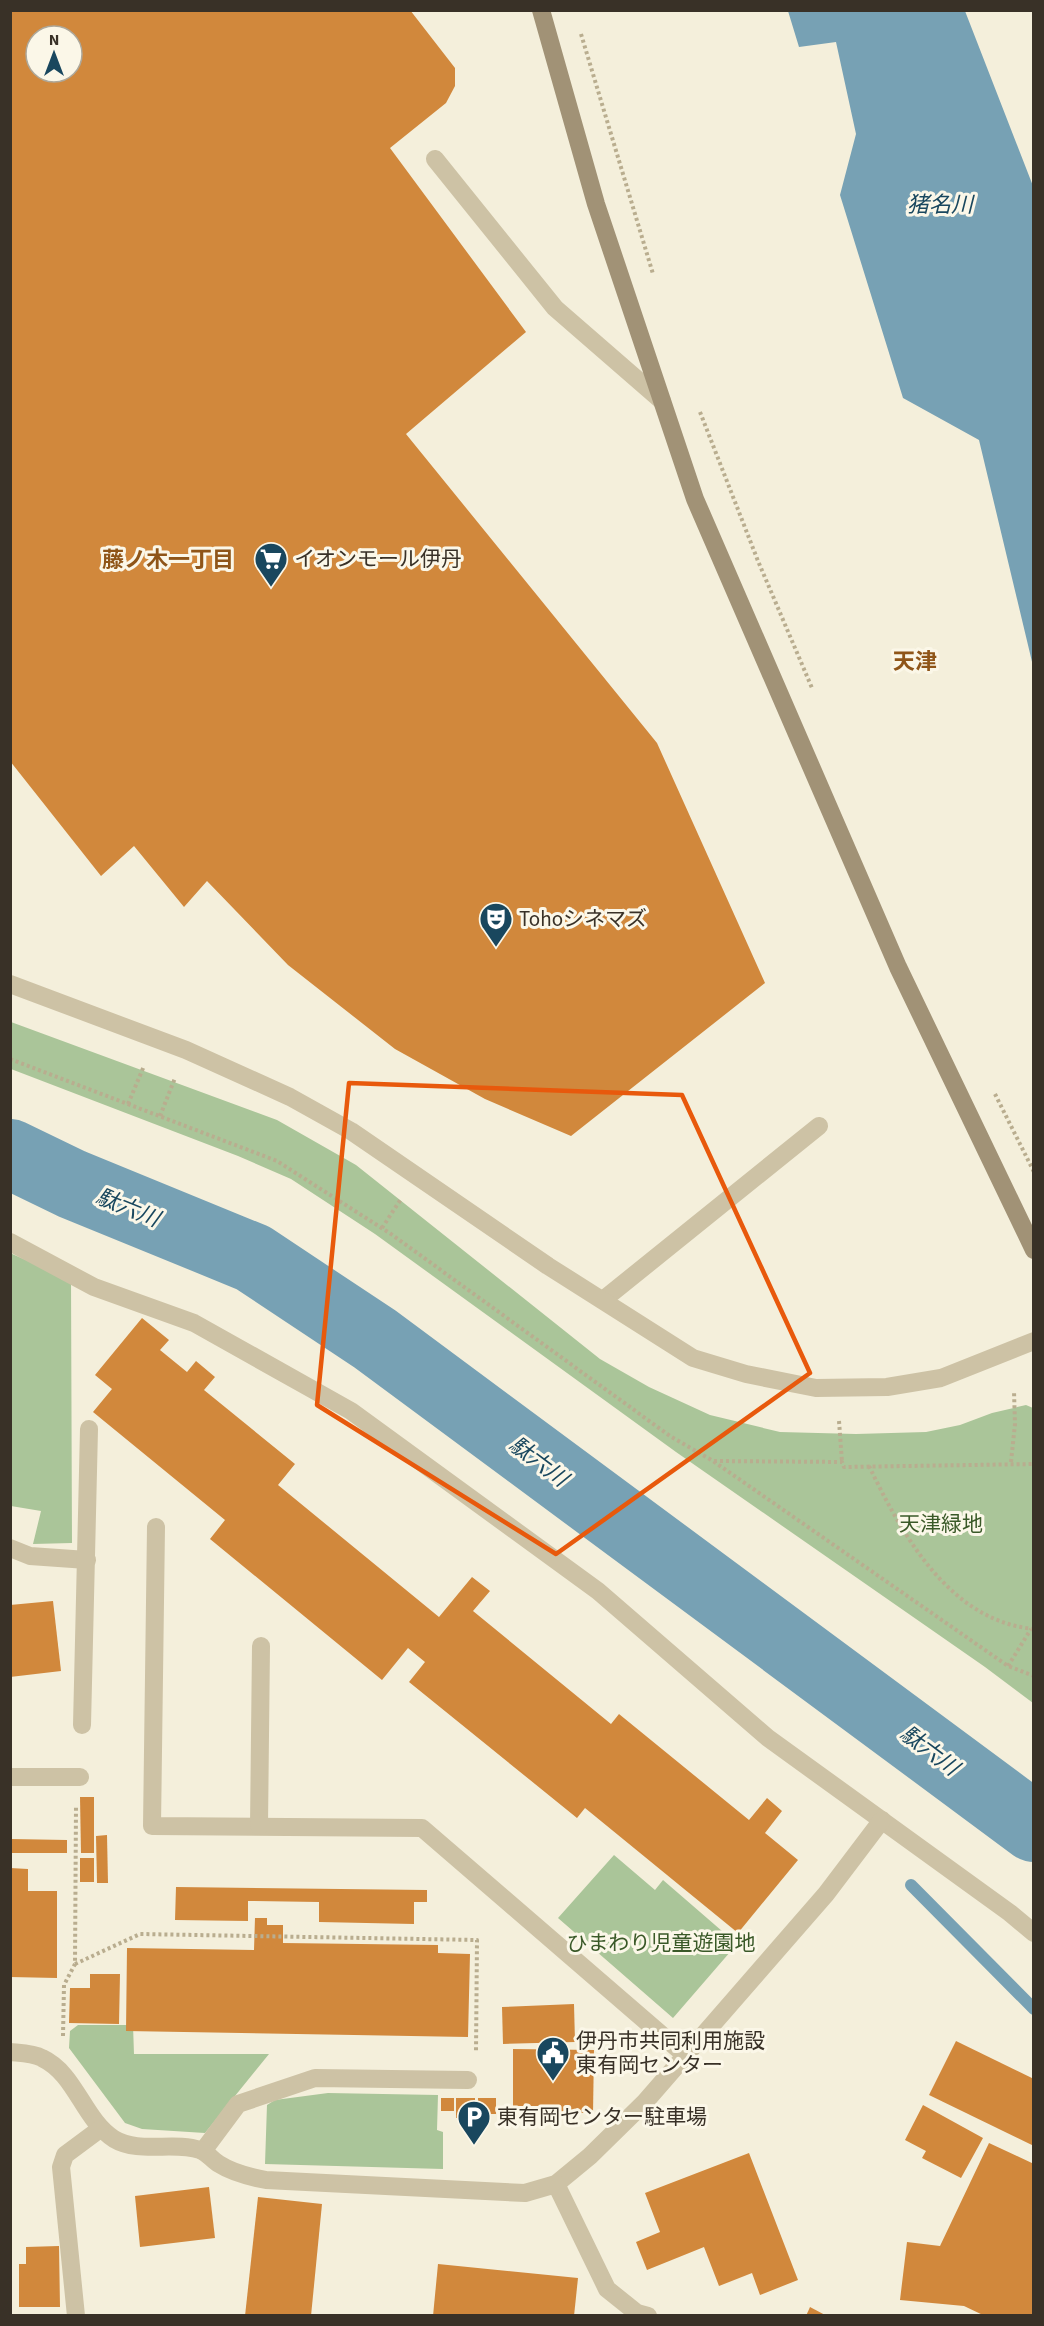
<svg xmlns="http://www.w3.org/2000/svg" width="1044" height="2326" viewBox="0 0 1044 2326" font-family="'Source Sans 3','Noto Sans JP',sans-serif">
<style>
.green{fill:#aac599}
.water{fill:#77a1b4}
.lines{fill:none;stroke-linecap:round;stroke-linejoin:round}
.stream{stroke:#77a1b4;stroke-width:12}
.river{stroke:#77a1b4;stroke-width:70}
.building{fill:#d1883c;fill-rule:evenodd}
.path{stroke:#b9ad8f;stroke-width:4;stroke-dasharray:3 3;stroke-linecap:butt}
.lane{stroke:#cdc2a5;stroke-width:18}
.street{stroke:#cdc2a5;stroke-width:18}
.secondary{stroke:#a19276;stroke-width:18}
.marked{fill:none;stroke:#e8590c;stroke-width:4.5;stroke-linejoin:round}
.labels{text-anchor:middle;stroke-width:6;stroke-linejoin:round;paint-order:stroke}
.poi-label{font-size:21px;fill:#393127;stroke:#fbf7e8;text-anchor:start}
.park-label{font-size:21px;fill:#3a5928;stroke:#fbf7e8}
.water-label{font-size:22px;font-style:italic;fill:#19475e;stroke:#fbf7e8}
.neighbourhood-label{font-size:22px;font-weight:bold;fill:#8f5518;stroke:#fbf7e8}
</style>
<rect width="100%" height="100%" fill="#f4efdb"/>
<g class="green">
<polygon points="11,1022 277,1120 356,1165 600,1359 649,1387 710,1415 780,1432 856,1434 926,1432 960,1425 992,1413 1026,1405 1033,1408 1033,1703 985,1667 676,1452 375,1234 291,1179 238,1156 11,1069"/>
<polygon points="10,1253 71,1280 72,1543 33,1544 41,1511 11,1506"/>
<polygon points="614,1855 655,1890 663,1880 737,1944 673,2018 558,1918"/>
<polygon points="78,2025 133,2025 134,2054 269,2054 205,2133 142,2129 125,2123 69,2048 70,2031"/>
<polygon points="328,2093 438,2095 437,2130 443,2132 443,2169 265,2164 267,2105 275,2100"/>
</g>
<polygon class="water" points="788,11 965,11 1033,186 1033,666 979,440 903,398 840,195 856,134 836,42 799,47"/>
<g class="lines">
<polyline class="stream" points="911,1885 1034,2009"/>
<polyline class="river" points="10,1154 72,1184 253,1258 375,1339 1034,1827"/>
</g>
<g class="building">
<path d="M10,10h400l45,58v18l-9,17 -56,45 136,184 -120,102 251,309 108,240 -194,153 -86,-37 -90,-50 -107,-84 -81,-84 -23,26 -50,-61 -33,30 -91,-115zM36,36h36v36h-36z"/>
<polygon points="142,1318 169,1340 160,1350 187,1372 196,1361 215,1377 204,1390 295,1464 278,1485 439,1617 472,1577 490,1591 473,1611 611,1724 619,1714 749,1820 767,1798 782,1811 765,1833 798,1860 738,1933 585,1808 577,1818 409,1682 425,1662 408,1648 382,1680 210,1539 225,1520 93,1412 112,1389 95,1375"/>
<polygon points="53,1601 61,1671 10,1677 10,1605"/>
<polygon points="80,1797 94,1797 94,1853 81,1853"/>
<polygon points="107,1835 108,1883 97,1883 96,1836"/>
<polygon points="10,1839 67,1840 67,1853 10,1853"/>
<rect x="80" y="1858" width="14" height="24"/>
<polygon points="10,1868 28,1869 28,1891 57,1891 57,1978 10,1977"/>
<polygon points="176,1887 427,1890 427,1902 414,1902 414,1924 319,1922 319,1902 248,1901 248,1921 175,1920"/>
<polygon points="255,1918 267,1918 267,1925 283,1925 283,1943 438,1945 438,1953 470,1954 468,2037 126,2031 127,1948 254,1950"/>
<polygon points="90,1974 120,1974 119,2024 69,2023 70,1988 90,1988"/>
<polygon points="574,2004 575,2042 503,2044 502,2007"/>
<polygon points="956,2041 1034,2079 1034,2146 929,2095"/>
<polygon points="513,2049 594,2050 593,2113 513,2113"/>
<rect x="441" y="2098" width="13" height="13"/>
<rect x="456" y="2098" width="19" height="20"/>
<rect x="478" y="2098" width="18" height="16"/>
<polygon points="923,2105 983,2138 961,2178 922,2158 926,2151 905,2140"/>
<polygon points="989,2143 1034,2164 1034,2316 985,2316 964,2306 900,2300 907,2242 940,2246"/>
<polygon points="749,2153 798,2280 760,2295 752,2273 719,2286 704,2247 647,2270 636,2242 660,2232 645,2193"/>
<polygon points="209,2187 215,2238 140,2247 135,2196"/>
<polygon points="258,2197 322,2204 311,2316 245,2316"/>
<polygon points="59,2246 60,2307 19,2307 19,2264 26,2264 26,2247"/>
<polygon points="438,2264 578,2278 574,2316 433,2316"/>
<polygon points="810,2307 827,2316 806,2316"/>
</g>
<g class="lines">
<g class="path">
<polyline points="581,34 653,274"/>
<polyline points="700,412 758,561 812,688"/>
<polyline points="10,1059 277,1161 391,1234 670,1436 713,1461 1008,1666 1034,1676"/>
<polyline points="995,1094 1034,1172"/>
<polyline points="128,1104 144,1066"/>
<polyline points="160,1116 175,1078"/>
<polyline points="382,1228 401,1199"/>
<polyline points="839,1421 842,1462"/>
<polyline points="714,1461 842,1462 844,1467 1034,1464"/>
<polyline points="1011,1462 1015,1424 1014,1391"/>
<path d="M869,1466c33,68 80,155 165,163"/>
<polyline points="1008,1666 1031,1629"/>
<polyline points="75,1964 140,1934 477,1940 476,2052"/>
<polyline points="63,2036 64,1985 75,1964 76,1806"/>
</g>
<g class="lane">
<polyline points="435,159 555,308 662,401"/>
<polyline points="603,1300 819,1126"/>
<polyline points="156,1527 152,1826 422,1828 685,2055"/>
<polyline points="10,1548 30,1556 87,1560"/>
<polyline points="82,1725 89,1429"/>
<polyline points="10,1777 80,1777"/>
<polyline points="259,1826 261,1646"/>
<polyline points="203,2151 238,2104 315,2078 468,2080"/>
</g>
<g class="street">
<polyline points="10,984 186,1050 290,1097 351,1131 548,1266 693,1358 746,1374 816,1388 887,1387 941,1378 1034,1341"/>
<polyline points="10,1242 94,1287 194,1323 351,1411 598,1591 768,1738 1010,1913 1034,1933"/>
<path d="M10,2052c10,1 23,1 32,6 34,16 41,61 72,81 25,15 60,2 86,11 8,3 12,10 19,14 14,9 31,13 47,16l259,13 31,-9 34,-28 55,-54 181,-208 56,-74"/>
<polyline points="556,2184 607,2289 637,2313 648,2316"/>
<polyline points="76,2316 61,2167 65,2155 100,2129"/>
</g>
<polyline class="secondary" points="541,10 596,204 695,499 898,967 1034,1250"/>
</g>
<path class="marked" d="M349,1083l333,12 128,278 -254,181 -239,-149z"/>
<defs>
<g id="supermarket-pin" transform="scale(1.725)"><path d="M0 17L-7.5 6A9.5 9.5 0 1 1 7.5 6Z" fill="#19475e" stroke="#fbf7e8"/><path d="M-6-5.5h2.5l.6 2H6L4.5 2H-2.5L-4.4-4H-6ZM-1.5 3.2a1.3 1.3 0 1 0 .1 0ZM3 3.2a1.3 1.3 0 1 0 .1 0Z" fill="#fff"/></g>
<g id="theatre-pin" transform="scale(1.725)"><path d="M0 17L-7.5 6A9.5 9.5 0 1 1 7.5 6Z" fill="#19475e" stroke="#fbf7e8"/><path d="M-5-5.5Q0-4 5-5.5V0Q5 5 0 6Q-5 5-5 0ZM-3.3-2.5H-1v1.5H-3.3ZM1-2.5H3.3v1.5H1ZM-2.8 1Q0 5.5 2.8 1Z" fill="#fff"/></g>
<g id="civic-pin" transform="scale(1.725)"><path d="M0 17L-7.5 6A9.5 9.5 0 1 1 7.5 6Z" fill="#19475e" stroke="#fbf7e8"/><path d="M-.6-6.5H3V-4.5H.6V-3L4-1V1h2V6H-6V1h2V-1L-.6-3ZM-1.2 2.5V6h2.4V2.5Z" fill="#fff"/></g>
<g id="parking-pin" transform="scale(1.725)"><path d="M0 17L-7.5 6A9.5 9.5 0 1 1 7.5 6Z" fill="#19475e" stroke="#fbf7e8"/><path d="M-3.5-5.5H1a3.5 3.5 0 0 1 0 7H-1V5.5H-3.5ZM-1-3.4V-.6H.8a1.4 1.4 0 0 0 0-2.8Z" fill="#fff"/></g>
</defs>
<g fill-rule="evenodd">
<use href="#supermarket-pin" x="271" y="559"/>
<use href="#theatre-pin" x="496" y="919"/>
<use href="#civic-pin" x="553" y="2053"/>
<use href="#parking-pin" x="474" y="2117"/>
</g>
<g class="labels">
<g class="poi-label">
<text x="294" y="566">イオンモール伊丹</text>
<text x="519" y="926">Tohoシネマズ</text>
<text x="576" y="2048">伊丹市共同利用施設<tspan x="576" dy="24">東有岡センター</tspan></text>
<text x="497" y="2124">東有岡センター駐車場</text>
</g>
<g class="park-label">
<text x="941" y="1531">天津緑地</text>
<text x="661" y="1950">ひまわり児童遊園地</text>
</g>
<g class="water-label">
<text x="940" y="212">猪名川</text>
<text transform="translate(128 1207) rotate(22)" y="8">駄六川</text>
<text transform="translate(539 1461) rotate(37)" y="8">駄六川</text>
<text transform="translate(930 1750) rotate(37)" y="8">駄六川</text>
</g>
<g class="neighbourhood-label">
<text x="168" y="567">藤ノ木一丁目</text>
<text x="915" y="669">天津</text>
</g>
</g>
<rect width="1044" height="2326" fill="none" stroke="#393127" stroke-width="24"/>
<g transform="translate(54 54)"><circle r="28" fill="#fbf7e8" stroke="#ada89b" stroke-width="1.5"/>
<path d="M0-4.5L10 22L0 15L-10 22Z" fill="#19475e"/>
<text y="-9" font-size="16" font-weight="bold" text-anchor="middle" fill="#393127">N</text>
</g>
</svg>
